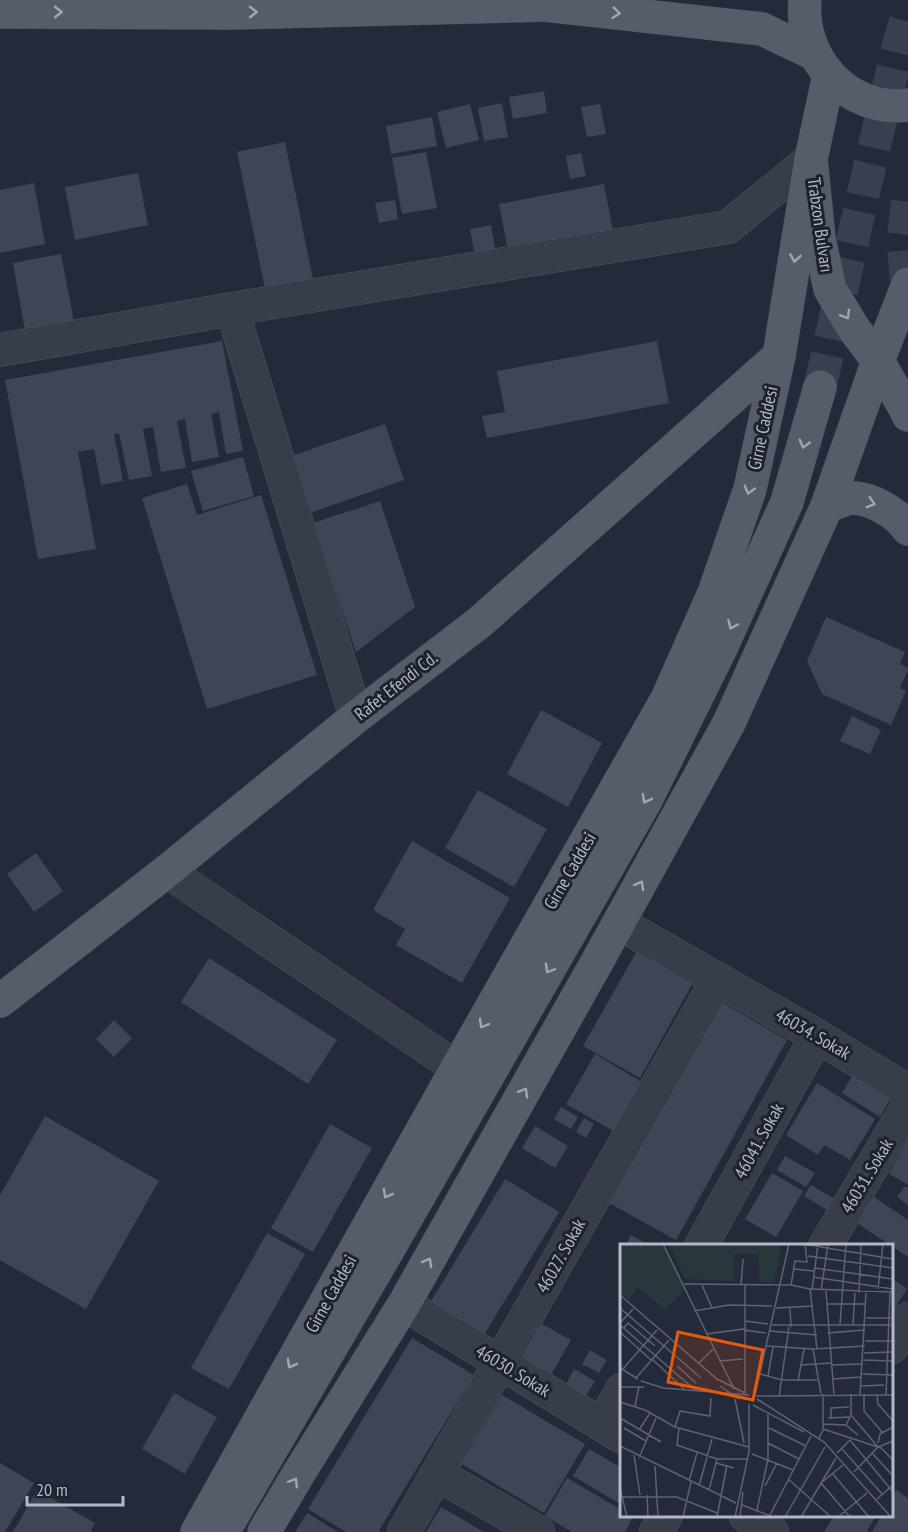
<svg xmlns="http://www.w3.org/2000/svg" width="908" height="1532" viewBox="0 0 908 1532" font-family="'PT Sans Narrow',sans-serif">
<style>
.building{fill:#3e4557}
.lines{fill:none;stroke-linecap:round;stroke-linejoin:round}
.major-tunnel{stroke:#3a3f4f;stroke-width:33;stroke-dasharray:33 16;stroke-linecap:butt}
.minor-casing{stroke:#505562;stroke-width:34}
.major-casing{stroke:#414653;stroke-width:34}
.minor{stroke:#383d4a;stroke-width:33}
.major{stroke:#565c6a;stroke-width:33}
.oneway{stroke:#a0a6b4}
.labels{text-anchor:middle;stroke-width:6;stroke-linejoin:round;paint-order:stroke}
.street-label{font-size:18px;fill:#b3b8c6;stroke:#1d222f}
.inset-road{fill:none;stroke:#5e6372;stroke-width:1.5}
.view{fill:#e8590c;fill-opacity:0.15;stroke:#e8590c;stroke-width:3}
.inset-edge{fill:none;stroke:#b3b8c6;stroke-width:3}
</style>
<rect width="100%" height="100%" fill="#252a3a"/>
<g class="building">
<polygon points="544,91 547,113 513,119 509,97"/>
<polygon points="502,103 508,137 484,141 478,108"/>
<polygon points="470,104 479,140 446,148 437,112"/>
<polygon points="600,104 606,134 587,137 581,107"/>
<polygon points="432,117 437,146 391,154 386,126"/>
<polygon points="285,142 313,279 265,289 237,152"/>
<polygon points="426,152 437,208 402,214 392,158"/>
<polygon points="581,153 586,176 570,179 566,156"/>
<polygon points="138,173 148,225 75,240 65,187"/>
<polygon points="34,183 45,244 0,253 0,190"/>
<polygon points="604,184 614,236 509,256 499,204"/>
<polygon points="395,200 398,219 379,223 375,203"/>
<polygon points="491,225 496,253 475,256 470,229"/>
<polygon points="61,254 75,327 26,337 13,263"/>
<polygon points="222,341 243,451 226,454 219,412 211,414 219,457 192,462 185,419 177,421 186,468 161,472 153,427 143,429 152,476 129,480 119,433 114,434 123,481 101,485 94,449 78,452 96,549 38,559 5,380"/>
<polygon points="657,341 669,403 487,438 482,416 505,412 497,371"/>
<polygon points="385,424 404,480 310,513 291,456"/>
<polygon points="243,457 254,496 203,511 191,471"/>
<polygon points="187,484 197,515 261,495 317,675 207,709 142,498"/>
<polygon points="380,501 415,607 356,652 313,523"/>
<polygon points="826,617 905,652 900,664 908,668 908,669 900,688 906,691 891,725 822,694 807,661"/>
<polygon points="541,710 602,743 568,807 507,774"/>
<polygon points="852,716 881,730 870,754 840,741"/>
<polygon points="478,790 547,829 514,887 445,848"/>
<polygon points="412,841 510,898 462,983 396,945 405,929 373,910"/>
<polygon points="36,853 63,891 34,912 7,874"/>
<polygon points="638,949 694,981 640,1078 583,1046"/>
<polygon points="209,958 337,1040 308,1084 181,1002"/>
<polygon points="721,1002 787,1040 676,1240 609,1203"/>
<polygon points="114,1020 132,1038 114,1057 96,1039"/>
<polygon points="595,1054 652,1088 624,1137 566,1104"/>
<polygon points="854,1073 892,1096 880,1117 842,1093"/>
<polygon points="817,1083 875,1119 850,1160 824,1145 818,1155 786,1135"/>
<polygon points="561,1107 578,1117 571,1129 554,1119"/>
<polygon points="45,1116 159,1181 86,1309 0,1260 0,1195"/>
<polygon points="584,1118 594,1124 586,1138 576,1132"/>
<polygon points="330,1124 372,1148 313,1252 271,1228"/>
<polygon points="535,1126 568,1146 555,1168 522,1148"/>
<polygon points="908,1139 908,1185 889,1174"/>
<polygon points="785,1156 815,1173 806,1187 777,1170"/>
<polygon points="772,1173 803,1191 776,1237 745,1219"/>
<polygon points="505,1179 559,1212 484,1335 430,1303"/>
<polygon points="811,1185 844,1204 837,1216 804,1196"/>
<polygon points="905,1186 908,1188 908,1205 897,1197"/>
<polygon points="874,1197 908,1220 908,1257 857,1223"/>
<polygon points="267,1233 305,1254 229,1389 191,1368"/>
<polygon points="631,1235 650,1246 625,1246"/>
<polygon points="892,1278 907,1289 892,1312"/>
<polygon points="537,1321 571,1340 551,1375 518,1356"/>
<polygon points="412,1338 474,1375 378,1532 346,1532 308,1509"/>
<polygon points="590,1350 607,1360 599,1373 582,1364"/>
<polygon points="574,1369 595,1381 585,1397 565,1386"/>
<polygon points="174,1393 217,1417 185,1474 142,1449"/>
<polygon points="502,1395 585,1444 544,1513 462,1464"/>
<polygon points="589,1449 622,1468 622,1505 573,1476"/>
<polygon points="0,1463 34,1483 5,1532 0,1532"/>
<polygon points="567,1478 622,1510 622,1516 630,1516 633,1517 625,1532 572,1532 545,1516"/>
<polygon points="37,1490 95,1523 90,1532 13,1532"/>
<polygon points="896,1490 908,1498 908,1532 872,1532 881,1516 892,1516 892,1498"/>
<polygon points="441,1507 484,1532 426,1532"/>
<polygon points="307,1513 338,1532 295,1532"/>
<polygon points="834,1516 876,1516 866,1532 824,1532"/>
</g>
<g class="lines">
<g class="major-tunnel">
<polyline points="908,202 903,238 908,304"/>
<polyline points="820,387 864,190 899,43 908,13"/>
</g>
<g class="minor-casing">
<g id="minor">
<polyline points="232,309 356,717"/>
<polyline points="0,350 232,309 728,227 811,159"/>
<polyline points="167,871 457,1068"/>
<polyline points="619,923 817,1036 908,1091"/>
<polyline points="701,1246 817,1036"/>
<polyline points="825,1246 908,1106"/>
<polyline points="404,1304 622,1437"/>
<polyline points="892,1347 908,1319"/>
<polyline points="602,1425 622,1390"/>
<polyline points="437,1474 538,1532"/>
<polyline points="746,1516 772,1532"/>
<polyline points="404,1532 718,979"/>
<polyline points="656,1532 666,1516"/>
</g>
</g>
<g class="major-casing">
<g id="major">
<path d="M805,0c-6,58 43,113 103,105"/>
<polyline points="0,12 232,13 545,5 762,29 814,54"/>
<polyline points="829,75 811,159 819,238 830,289 854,329 878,361 906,410 908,415"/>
<path d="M827,506c8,-2 19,-9 28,-8 19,2 42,15 53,31"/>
<polyline points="0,1001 167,871 356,717 480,622 779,356"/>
<polyline points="197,1532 457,1068 667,699 714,593 750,489 779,356 811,159"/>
<polyline points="223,1532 388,1250 646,800 722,646 787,502 820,387"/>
<polyline points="264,1532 299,1473 404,1304 597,962 729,723 827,506 878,361 908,284"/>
</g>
</g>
<use href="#minor" class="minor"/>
<use href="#major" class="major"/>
</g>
<defs><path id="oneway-chevron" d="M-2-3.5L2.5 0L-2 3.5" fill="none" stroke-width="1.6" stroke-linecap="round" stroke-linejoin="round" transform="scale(1.5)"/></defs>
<g class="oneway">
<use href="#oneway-chevron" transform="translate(58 12)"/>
<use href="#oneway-chevron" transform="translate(253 12) rotate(-1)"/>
<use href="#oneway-chevron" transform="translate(616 13) rotate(6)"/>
<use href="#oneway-chevron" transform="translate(795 258) rotate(99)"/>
<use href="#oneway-chevron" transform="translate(846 315) rotate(59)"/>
<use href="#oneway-chevron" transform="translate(804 444) rotate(106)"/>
<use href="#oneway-chevron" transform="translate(749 490) rotate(106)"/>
<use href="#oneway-chevron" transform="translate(871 503) rotate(17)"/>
<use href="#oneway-chevron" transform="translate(732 625) rotate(114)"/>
<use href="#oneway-chevron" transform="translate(646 799) rotate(118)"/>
<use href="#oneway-chevron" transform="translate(640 885) rotate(-61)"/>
<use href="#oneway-chevron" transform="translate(549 969) rotate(120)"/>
<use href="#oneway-chevron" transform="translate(483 1024) rotate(120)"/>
<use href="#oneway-chevron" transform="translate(524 1092) rotate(-60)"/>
<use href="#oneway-chevron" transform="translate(387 1194) rotate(119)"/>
<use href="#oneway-chevron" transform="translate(428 1262) rotate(-61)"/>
<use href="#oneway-chevron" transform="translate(291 1364) rotate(119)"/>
<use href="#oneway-chevron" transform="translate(294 1482) rotate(-59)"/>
</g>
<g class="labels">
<g class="street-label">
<text transform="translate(820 225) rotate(82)" y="6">Trabzon Bulvarı</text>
<text transform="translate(763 428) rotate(-78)" y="6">Girne Caddesi</text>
<text transform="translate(396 686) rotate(-38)" y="6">Rafet Efendi Cd.</text>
<text transform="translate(570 871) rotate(-60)" y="6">Girne Caddesi</text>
<text transform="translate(813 1034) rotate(30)" y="6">46034. Sokak</text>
<text transform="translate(759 1141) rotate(-61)" y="6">46041. Sokak</text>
<text transform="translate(867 1176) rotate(-59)" y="6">46031. Sokak</text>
<text transform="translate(561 1256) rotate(-61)" y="6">46027. Sokak</text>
<text transform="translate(331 1294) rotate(-61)" y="6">Girne Caddesi</text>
<text transform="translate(513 1371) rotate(31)" y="6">46030. Sokak</text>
</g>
</g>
<g transform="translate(620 1244)">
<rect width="273" height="273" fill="#252a3a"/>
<path d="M49,0h113l-8,39 -14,-1 -2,-28h-24v27l-49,-2z" fill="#27373c"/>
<path d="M0,0h42l23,46 -20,19 -28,-22 -8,13 -9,-7z" fill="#27373c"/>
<path class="inset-road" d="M43,0l71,145M183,0l90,15M188,12l85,12M195,24l78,11M174,25l20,2M193,33l80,12M64,40l107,1 19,4 7,60M82,41l10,23M121,41l2,-26M171,41l4,-24 12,1 -2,-18M190,45l83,3M258,45l5,-45M192,46l6,-46M201,47l7,-47M206,47l8,103M239,49l2,-49M0,51l97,84 28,14M207,60h39M0,64l81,70M156,64l37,-2M170,64l1,19M74,67l35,-6 43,1M246,74h27M125,77l23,3M0,79l13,-14M220,80l6,-80M233,80l2,-31M0,81l75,65M152,81h121M4,84l4,-5 27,23M124,86l22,3M150,87l47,4M0,88l31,28M208,89l37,-3M86,90l38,-5M245,97h28M147,102l46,3 52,-3M193,105l8,45M244,109l29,-1M32,115l32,30M243,116l30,1M99,117l24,-2M79,119l14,-14M180,121l31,-2M211,121l32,-1M57,122l19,17M0,124l18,11M2,126l35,-40M140,130l22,6h35M242,130l31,1M148,132l5,-29M16,134l33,-38M213,135l28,-2M21,137l22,7 86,7M178,137l6,-32M100,142l19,13M241,142l23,-1M0,143h24M125,149v-108M240,150l6,-101M244,150v17l18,21M135,151l34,-151M257,151l1,9 15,17M266,151l4,-102M136,152l137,-1M159,153l10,-70M115,155l9,44M137,155l67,43 67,75M0,158l25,8 30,17 74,20M133,161l51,27M15,162l4,-19M231,171l27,32M0,174l41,24M208,174l22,-1M211,174v-10l18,-1M203,180l23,1 12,10M226,181l5,-10v-21M55,183l5,-16 30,5 1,-18M4,184l22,13M59,184l-2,17 40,14h31M149,184l37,18M203,185l58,19 12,12M19,186l11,-17M199,194l4,-8v-36M148,199l31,16M258,199l2,-9 13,-7M0,202l116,57M222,205l40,45M217,209l13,-13 43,52M132,210l41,16M253,210l20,22M14,211l6,40M19,214l17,-40M96,219l18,5M223,221l-22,18 29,34M35,222l3,51M234,228l24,-25 15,-6M213,230l36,43M168,235l43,38M69,237l8,-28M79,242l13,-47M145,242l12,-23M0,244l7,29M89,246l8,-31M27,251l1,22M0,253h57l40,16M257,255l16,-14M122,261l31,12M137,266l11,-51v-45M63,273l8,-35M97,273l10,-52M115,273l14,-65v-48M120,273l3,-25M149,273l42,-81M165,273l40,-70M181,273l35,-59M218,273l29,-24"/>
<path class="view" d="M58,88l85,18 -10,50 -85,-18z"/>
<rect width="273" height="273" class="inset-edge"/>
</g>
<path d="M27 1496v9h96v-9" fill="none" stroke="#b3b8c6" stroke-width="3"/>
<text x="36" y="1496" font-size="18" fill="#b3b8c6" stroke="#1d222f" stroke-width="4.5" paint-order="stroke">20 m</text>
</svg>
